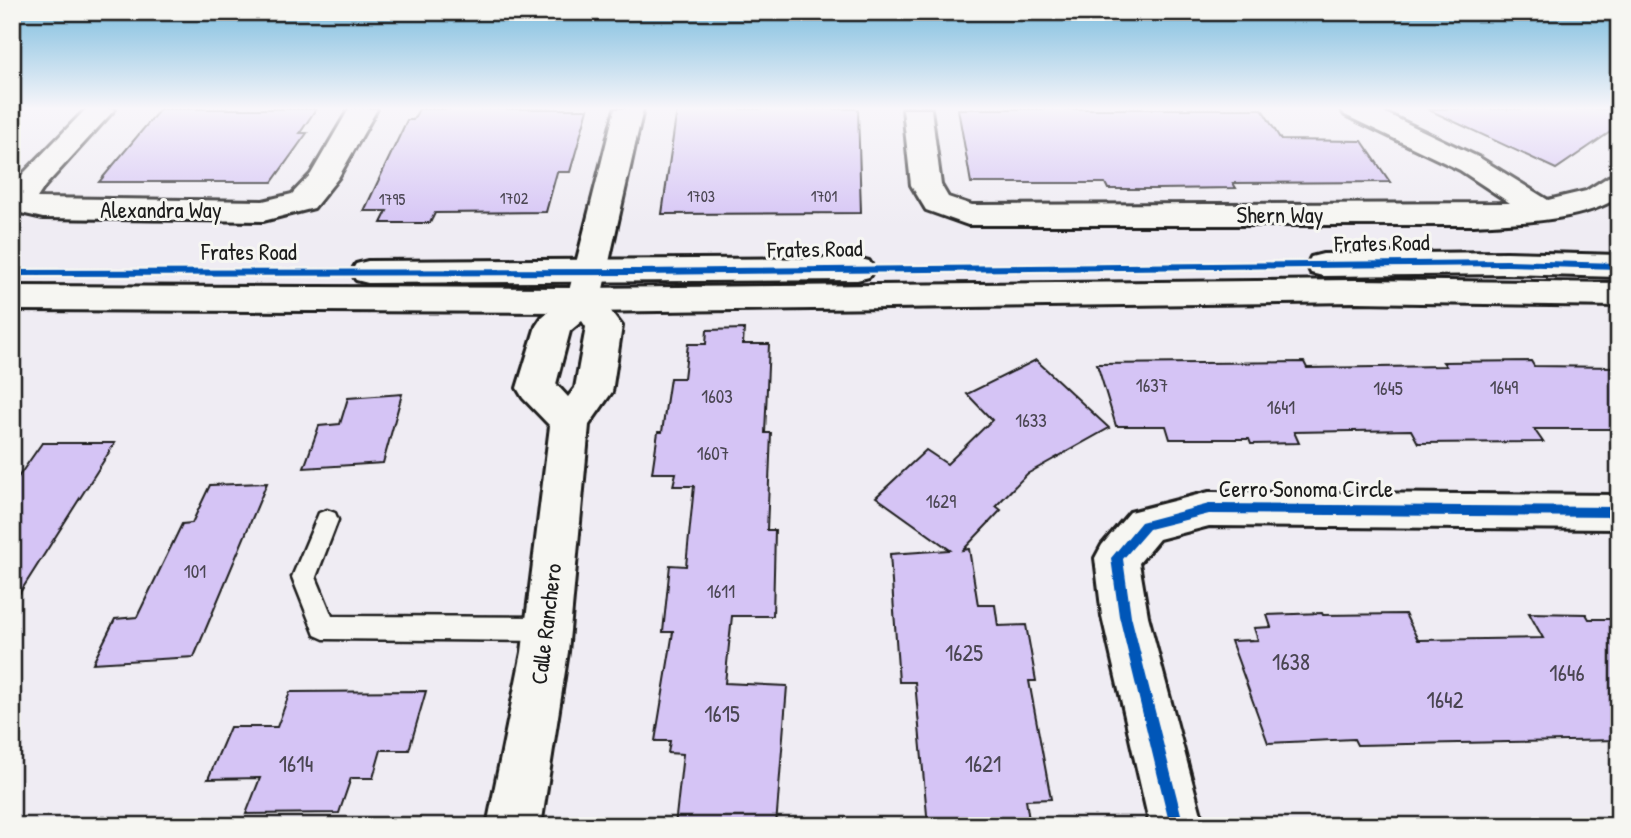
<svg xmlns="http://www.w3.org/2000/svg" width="1631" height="838" viewBox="0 0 1631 838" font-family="'Patrick Hand',sans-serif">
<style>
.building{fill:#d5c4f5;stroke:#1c1c1c;stroke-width:2}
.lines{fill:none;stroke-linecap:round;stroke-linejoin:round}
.service-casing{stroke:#1c1c1c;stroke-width:5}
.minor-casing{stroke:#1c1c1c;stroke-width:6}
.tertiary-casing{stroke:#1c1c1c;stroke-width:6}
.service{fill:#f6f6f2;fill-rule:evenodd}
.minor{fill:#f6f6f2;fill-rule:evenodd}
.tertiary{fill:#f6f6f2;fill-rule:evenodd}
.cycleway-casing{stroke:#f6f6f2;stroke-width:5}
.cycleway{fill:#0057b8;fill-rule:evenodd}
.labels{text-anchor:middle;stroke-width:6;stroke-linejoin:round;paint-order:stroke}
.far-number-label{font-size:16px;fill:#4a4652}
.number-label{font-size:19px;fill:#4a4652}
.street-label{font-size:23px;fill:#1c1c1c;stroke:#f6f6f2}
.near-number-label{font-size:23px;fill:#4a4652}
</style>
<rect width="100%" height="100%" fill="#efecf3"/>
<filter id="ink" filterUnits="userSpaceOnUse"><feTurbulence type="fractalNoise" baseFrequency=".0143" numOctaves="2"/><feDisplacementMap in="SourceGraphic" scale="14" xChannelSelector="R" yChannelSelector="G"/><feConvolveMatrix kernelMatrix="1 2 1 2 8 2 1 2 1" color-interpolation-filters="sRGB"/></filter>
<g filter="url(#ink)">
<g class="building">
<polygon points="160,109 316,109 300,133 307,133 272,182 99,182"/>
<polygon points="419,109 588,109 570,172 557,172 546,212 435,213 430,223 381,223 387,211 364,211 407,120 413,120"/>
<polygon points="677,109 858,109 861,213 662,214"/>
<polygon points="958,109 1262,109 1281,140 1362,141 1390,182 1233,183 1236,188 1157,189 1108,189 1105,183 971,183"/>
<polygon points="1427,109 1619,109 1619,126 1556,169"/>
<polygon points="744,329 743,344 769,344 765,433 771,433 767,530 775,530 773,616 732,616 725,683 787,686 776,826 675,826 683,754 668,753 670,741 655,741 673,632 663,632 670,565 686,566 694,486 673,486 676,473 652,473 658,432 662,432 670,378 684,378 688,344 706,344 707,330"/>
<polygon points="1036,360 1109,428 1027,474 996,506 1001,510 963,550 969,549 978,605 995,605 998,626 1026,625 1036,681 1029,681 1051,799 1026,800 1029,820 1011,820 1012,826 928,826 915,682 899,682 890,554 950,550 876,497 926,450 947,464 992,420 967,394"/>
<polygon points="1531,361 1534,366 1619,367 1619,429 1534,429 1543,442 1418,443 1411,430 1294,432 1299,443 1251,444 1249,439 1170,439 1166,426 1116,426 1097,364 1304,362 1307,368 1446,366 1443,362"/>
<polygon points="402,394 383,463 304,468 319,426 340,424 348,398"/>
<polygon points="42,443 115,443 12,605 12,486"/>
<polygon points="267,483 194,657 93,663 115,619 137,617 182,524 192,523 210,485"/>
<polygon points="1322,613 1323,615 1405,614 1418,640 1543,638 1529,613 1586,614 1589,619 1619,619 1619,740 1357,745 1354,739 1268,743 1231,641 1258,640 1254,628 1271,627 1267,615"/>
<polygon points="426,691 409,750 381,750 373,778 351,778 339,813 246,814 260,778 208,779 230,727 277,727 290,692"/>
</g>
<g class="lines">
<g class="service-casing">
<polygon id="service" points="327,510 335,513 338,520 316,577 332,616 546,617 555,621 559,629 555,637 546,641 324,639 315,635 292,577 319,513"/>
</g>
<g class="minor-casing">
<g id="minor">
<polygon points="86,109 115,109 45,186 37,198 263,201 292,194 311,174 349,109 377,109 338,178 314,208 263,221 43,218 12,211 12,190 22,175"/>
<path d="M615,109h28l-42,189 21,28 -10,66 -23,33 -21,227 -27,174h-54l35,-174 28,-226 -27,-28 -6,-10 19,-62 6,-9 26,-22zM582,321l4,6 -11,61 -7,9 -12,-13 14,-53z"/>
<path d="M903,109h28l10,76 7,12 24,8 538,-2 -50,-33 -115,-55 -4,-6h36l103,49 68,42 38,-9 22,-14 11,-3v23c-39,25 -100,25 -145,28h-506l-42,-15 -15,-25z"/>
<polygon points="1209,492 1619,495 1619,529 1209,526 1159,539 1139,563 1148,616 1204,826 1150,826 1102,616 1095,558 1102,545 1130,512"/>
</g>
</g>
<g class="tertiary-casing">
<g id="tertiary">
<polygon points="1507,252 1619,255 1619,277 1507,274 1323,276 1311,273 1307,265 1311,257 1323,254"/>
<polygon points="857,258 869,261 874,269 869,277 857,280 368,283 356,280 351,272 356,264 368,261"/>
<polygon points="1356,280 1619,283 1619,306 1356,302 584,312 12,310 12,286 584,288"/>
</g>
</g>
<use href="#service" class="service"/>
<use href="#minor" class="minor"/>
<use href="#tertiary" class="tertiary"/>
<g class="cycleway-casing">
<g id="cycleway">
<polygon points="1507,260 1619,263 1619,269 1507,266 639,275 12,276 12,270 639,269"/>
<polygon points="1209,504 1619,507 1619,517 1209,514 1149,529 1123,559 1131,616 1184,826 1170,826 1119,616 1111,558 1141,522"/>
</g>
</g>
<use href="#cycleway" class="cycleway"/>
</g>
</g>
<linearGradient id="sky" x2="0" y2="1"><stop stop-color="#7bbcde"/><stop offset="0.48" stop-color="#f8f6fa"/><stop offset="1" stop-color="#f8f6fa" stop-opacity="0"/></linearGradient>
<rect width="1631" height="226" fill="url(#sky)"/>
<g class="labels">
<g class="far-number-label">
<text x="701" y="202">1703</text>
<text x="824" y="202">1701</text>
<text x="514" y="204">1702</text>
<text x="392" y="205">1795</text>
</g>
<g class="number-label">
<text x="1152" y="392">1637</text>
<text x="1504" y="394">1649</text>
<text x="1388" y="395">1645</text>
<text x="717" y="403">1603</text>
<text x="1281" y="414">1641</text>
<text x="1031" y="427">1633</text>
<text x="713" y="460">1607</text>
<text x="941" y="508">1629</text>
<text x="195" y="578">101</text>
<text x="721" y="598">1611</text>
</g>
<g class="street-label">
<text x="161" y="218">Alexandra Way</text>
<text x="1280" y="223">Shern Way</text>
<text transform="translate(1382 243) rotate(-1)" y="8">Frates Road</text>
<text transform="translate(815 249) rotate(-1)" y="8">Frates Road</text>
<text x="249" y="260">Frates Road</text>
<text x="1306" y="497">Cerro Sonoma Circle</text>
<text transform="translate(546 624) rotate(-83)" y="8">Calle Ranchero</text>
</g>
<g class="near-number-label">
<text x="964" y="661">1625</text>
<text x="1291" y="670">1638</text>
<text x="1567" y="681">1646</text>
<text x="1445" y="708">1642</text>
<text x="722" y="722">1615</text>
<text x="296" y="772">1614</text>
<text x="983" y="772">1621</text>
</g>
</g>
<rect width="1631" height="838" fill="none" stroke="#f6f6f2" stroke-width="42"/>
<rect x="21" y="21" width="1589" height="796" fill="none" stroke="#1c1c1c" stroke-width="2.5" filter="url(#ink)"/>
</svg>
